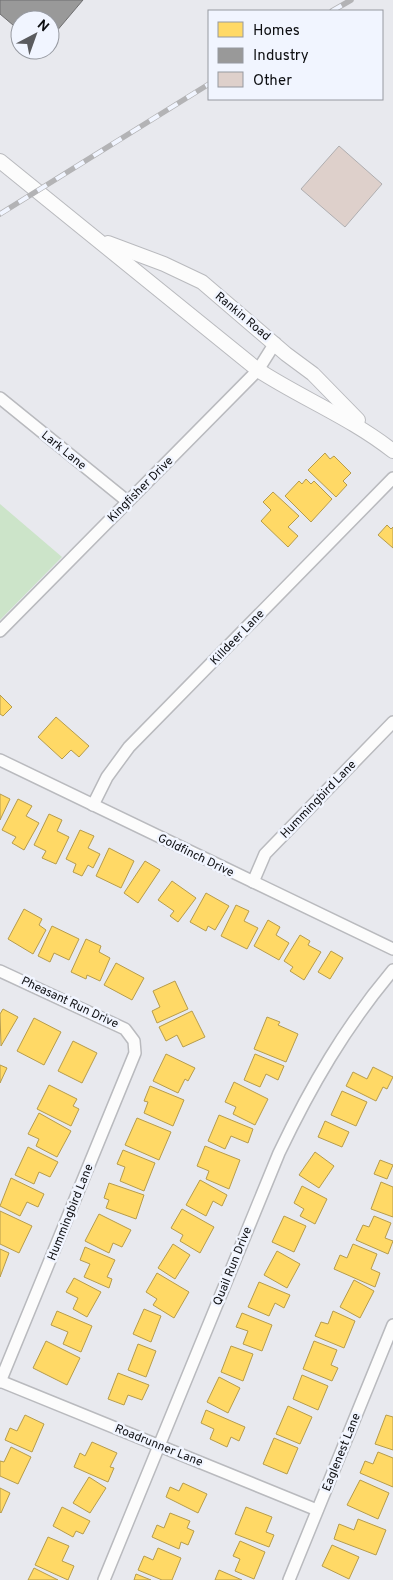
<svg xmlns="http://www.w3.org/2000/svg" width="393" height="1580" viewBox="0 0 393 1580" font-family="Overpass,sans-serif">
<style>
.green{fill:#cce4c9}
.homes{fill:#ffd966;stroke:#b69c4c}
.industry{fill:#999;stroke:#6f6f70}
.building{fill:#ded0cb;stroke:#afaeb0}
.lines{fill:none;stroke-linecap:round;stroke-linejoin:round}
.minor-casing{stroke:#b9babe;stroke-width:14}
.tertiary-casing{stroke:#b9babe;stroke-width:16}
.minor{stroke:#fcfcfc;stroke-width:11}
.tertiary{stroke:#fcfcfc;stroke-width:14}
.rail-casing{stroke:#b3b3b5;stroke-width:5.5}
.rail{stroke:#f1f5ff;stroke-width:4;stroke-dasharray:11;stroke-linecap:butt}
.labels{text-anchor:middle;stroke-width:5;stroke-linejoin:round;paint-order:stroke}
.street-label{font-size:12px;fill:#0d0e11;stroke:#f1f5ff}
</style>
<rect width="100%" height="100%" fill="#e8e9ee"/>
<polygon class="green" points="0,504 62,557 0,620"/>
<g class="homes">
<polygon points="325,453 330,459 334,456 351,473 343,481 347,485 336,497 308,470"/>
<polygon points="306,479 311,484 314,481 332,499 311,522 285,496 299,481 302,484"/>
<polygon points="273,492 299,516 288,527 298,536 288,547 261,521 271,510 263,502"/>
<polygon points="387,525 391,529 393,527 393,548 378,535"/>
<polygon points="0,695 12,707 3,716 0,714"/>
<polygon points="56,717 89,746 79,757 71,750 62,759 38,737"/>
<polygon points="0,794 10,799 0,820"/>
<polygon points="18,799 32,806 26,816 39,823 24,850 12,843 16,837 2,830"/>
<polygon points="49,814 62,820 57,831 69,837 56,864 42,858 46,851 34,845"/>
<polygon points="80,830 94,836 88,848 100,854 93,868 88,865 82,876 73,872 76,864 66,859"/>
<polygon points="109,848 134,861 121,888 96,876"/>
<polygon points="145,861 160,870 138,903 124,893"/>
<polygon points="172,881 196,898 178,922 170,916 174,911 158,900"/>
<polygon points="206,893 229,906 215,930 208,926 206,931 190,922"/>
<polygon points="236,905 249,911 244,921 258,928 247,949 221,936"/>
<polygon points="24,909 42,919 39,925 46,930 33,954 8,939"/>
<polygon points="268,920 280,927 276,935 289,943 279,960 254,946"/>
<polygon points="52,926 79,939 69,960 54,953 50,962 38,956"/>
<polygon points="300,935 310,941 308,945 321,952 304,980 290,971 293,967 284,961"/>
<polygon points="86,939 101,946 99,952 110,958 100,981 87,975 86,979 71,972"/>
<polygon points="331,951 343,958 330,979 318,972"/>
<polygon points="116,963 144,978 132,1000 104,985"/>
<polygon points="175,981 188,1009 157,1023 152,1011 160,1007 153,991"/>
<polygon points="3,1009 18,1017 1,1046 0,1014"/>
<polygon points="192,1011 205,1037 183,1047 177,1035 166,1041 159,1027"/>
<polygon points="267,1017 280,1022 278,1025 298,1034 286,1062 254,1049"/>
<polygon points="34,1018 61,1032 44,1065 17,1051"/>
<polygon points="73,1041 97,1053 82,1083 58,1071"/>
<polygon points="166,1054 195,1068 188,1081 185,1079 178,1093 153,1081"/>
<polygon points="255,1054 284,1066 278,1080 266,1074 260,1087 244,1080"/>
<polygon points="0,1065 7,1068 0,1083"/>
<polygon points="373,1067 393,1077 387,1089 383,1087 376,1101 346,1086 353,1072 367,1079"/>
<polygon points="234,1082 268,1099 255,1125 233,1114 236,1107 225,1102"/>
<polygon points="49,1085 77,1099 73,1106 79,1109 71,1126 37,1109"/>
<polygon points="150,1086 184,1100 173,1126 144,1113 148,1102 144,1101"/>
<polygon points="342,1091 367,1102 356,1126 331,1115"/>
<polygon points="39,1113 71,1131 57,1157 36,1146 39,1139 28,1134"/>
<polygon points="219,1115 253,1129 248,1143 231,1136 225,1149 208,1141"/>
<polygon points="137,1118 171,1132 159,1160 125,1145"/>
<polygon points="325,1121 349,1132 342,1147 318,1137"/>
<polygon points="205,1146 240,1160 229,1189 206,1179 209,1171 197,1166"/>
<polygon points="28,1147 58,1162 50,1177 39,1172 34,1184 15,1175"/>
<polygon points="123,1150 155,1163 144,1191 120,1181 125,1167 117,1164"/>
<polygon points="315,1152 334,1166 319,1188 299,1175"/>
<polygon points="380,1160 393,1165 387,1179 374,1174"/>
<polygon points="11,1178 44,1194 38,1207 27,1202 20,1216 0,1206"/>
<polygon points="200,1180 227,1195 222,1206 213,1201 206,1216 186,1205"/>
<polygon points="381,1182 393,1187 393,1217 371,1209"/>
<polygon points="109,1183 144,1195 136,1219 106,1208 109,1200 104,1198"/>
<polygon points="302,1186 327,1199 315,1224 300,1216 304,1209 294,1203"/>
<polygon points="182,1209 214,1227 200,1253 180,1241 183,1235 171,1228"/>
<polygon points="0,1211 32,1226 19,1253 0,1244"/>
<polygon points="99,1214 131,1230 122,1247 113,1243 109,1253 85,1241"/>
<polygon points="284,1216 306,1226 294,1252 272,1242"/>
<polygon points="374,1216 391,1223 385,1238 393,1241 388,1254 356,1240 363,1225 369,1227"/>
<polygon points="173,1244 190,1255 175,1279 158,1268"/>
<polygon points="353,1244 377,1254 371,1269 380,1273 375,1287 334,1269 340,1255 347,1258"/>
<polygon points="85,1247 115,1260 107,1277 112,1279 109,1288 84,1277 90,1264 80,1260"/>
<polygon points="0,1249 9,1253 0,1277"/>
<polygon points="277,1251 300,1264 287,1288 264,1275"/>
<polygon points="157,1273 189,1292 174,1318 153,1305 157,1299 146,1292"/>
<polygon points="74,1278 101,1292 87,1317 73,1309 78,1298 66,1292"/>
<polygon points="354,1280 374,1291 360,1318 340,1307"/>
<polygon points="259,1282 290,1295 284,1308 275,1303 269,1316 248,1307"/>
<polygon points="144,1309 161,1316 151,1342 133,1334"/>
<polygon points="57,1311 92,1326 81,1352 63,1344 68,1332 51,1325"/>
<polygon points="333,1311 355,1321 344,1348 315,1336 321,1322 328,1324"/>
<polygon points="242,1313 272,1325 262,1351 243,1344 248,1331 236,1327"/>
<polygon points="46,1341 80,1358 67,1385 33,1368"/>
<polygon points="314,1341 337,1350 331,1365 338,1368 332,1381 303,1369"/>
<polygon points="138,1344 156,1351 146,1377 128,1370"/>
<polygon points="231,1346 253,1354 243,1381 221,1372"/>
<polygon points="118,1373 149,1385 142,1400 128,1395 124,1405 108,1399"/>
<polygon points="302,1375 328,1386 318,1410 293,1399"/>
<polygon points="219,1377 240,1388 228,1413 207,1402"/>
<polygon points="288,1406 312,1417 300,1444 276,1434"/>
<polygon points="206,1410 245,1427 239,1441 231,1437 227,1447 210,1439 214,1429 201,1423"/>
<polygon points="25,1415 44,1424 32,1452 5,1440 10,1428 17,1431"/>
<polygon points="386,1415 393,1417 393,1450 375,1444"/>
<polygon points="274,1438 298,1448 287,1474 263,1464"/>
<polygon points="92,1442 117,1453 110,1467 114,1468 108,1482 74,1467 80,1453 85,1456"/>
<polygon points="11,1447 31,1457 18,1484 0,1476 0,1461 4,1462"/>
<polygon points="378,1452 393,1458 393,1487 360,1473 365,1461 373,1464"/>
<polygon points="89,1477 106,1488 90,1513 73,1503"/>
<polygon points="360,1480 389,1493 378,1519 347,1505"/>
<polygon points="183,1483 207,1494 198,1513 166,1497 170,1487 179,1491"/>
<polygon points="0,1488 10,1493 1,1513 0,1512"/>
<polygon points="62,1507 90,1521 83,1534 76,1531 73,1537 53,1526"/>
<polygon points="246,1507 272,1517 266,1532 274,1535 269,1547 235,1534"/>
<polygon points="170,1513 190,1521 187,1528 194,1531 188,1545 181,1542 179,1549 152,1537 157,1525 164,1528"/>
<polygon points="358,1519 386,1530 376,1555 334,1539 339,1524 354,1530"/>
<polygon points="48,1537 69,1546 62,1561 74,1566 68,1580 35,1565"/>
<polygon points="240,1541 265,1552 254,1579 235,1571 240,1559 233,1556"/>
<polygon points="332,1545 359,1557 349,1579 322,1566"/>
<polygon points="158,1548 181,1558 172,1580 162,1580 138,1570 144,1556 153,1560"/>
<polygon points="34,1568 58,1580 28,1580"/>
<polygon points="219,1570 242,1580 215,1580"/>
<polygon points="136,1574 151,1580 134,1580"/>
</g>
<polygon class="industry" points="0,0 83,0 50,39 50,20 20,20 20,31 0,14"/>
<polygon class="building" points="339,146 382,184 345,227 301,189"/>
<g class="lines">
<g class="minor-casing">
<g id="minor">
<polyline points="0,398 127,501"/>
<polyline points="0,631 258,370 275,343"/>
<polyline points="0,760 393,949"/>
<polyline points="93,805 107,777 129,747 393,478"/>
<polyline points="253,882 265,854 393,722"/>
<polyline points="0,971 125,1029 134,1041 135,1053 0,1382"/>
<polyline points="0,1381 317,1510"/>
<path d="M104,1580l175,-427c32,-67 66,-126 114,-183"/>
<polyline points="289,1580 393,1325"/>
</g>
</g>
<g class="tertiary-casing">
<g id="tertiary">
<path d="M0,161l258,209c45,29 93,48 135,81"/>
<polyline points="108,243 164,264 202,282 286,354 313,374 358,420"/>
</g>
</g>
<use href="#minor" class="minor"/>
<use href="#tertiary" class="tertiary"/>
<g class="rail-casing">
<g id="rail">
<polyline points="332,11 351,0"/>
<polyline points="0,214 209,84"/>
</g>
</g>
<use href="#rail" class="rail"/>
</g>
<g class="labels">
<g class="street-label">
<text transform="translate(243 316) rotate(40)" y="4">Rankin Road</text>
<text transform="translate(64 450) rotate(39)" y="4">Lark Lane</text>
<text transform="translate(140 489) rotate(-45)" y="4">Kingfisher Drive</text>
<text transform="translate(237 637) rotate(-46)" y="4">Killdeer Lane</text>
<text transform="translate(318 799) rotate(-46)" y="4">Hummingbird Lane</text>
<text transform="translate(196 855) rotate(26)" y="4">Goldfinch Drive</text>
<text transform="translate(70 1002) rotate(25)" y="4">Pheasant Run Drive</text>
<text transform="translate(70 1212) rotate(-68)" y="4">Hummingbird Lane</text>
<text transform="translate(232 1266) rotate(-68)" y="4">Quail Run Drive</text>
<text transform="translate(159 1445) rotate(22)" y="4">Roadrunner Lane</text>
<text transform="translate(341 1452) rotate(-68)" y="4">Eaglenest Lane</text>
</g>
</g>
<rect x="208" y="10" width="175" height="90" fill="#f1f5ff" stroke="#9699a0"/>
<rect x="218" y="22" width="25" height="15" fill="#ffd966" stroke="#9699a0"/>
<text x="253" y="35" font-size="15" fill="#0d0e11">Homes</text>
<rect x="218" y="48" width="25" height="15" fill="#999999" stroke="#9699a0"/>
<text x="253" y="60" font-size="15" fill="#0d0e11">Industry</text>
<rect x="218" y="72" width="25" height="15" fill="#ded0cb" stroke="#9699a0"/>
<text x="253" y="85" font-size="15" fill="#0d0e11">Other</text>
<g transform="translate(35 35) rotate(41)"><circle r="24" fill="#f1f5ff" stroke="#9699a0"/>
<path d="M0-4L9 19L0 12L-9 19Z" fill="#5a5b5e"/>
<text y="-8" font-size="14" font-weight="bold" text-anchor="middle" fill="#0d0e11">N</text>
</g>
</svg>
